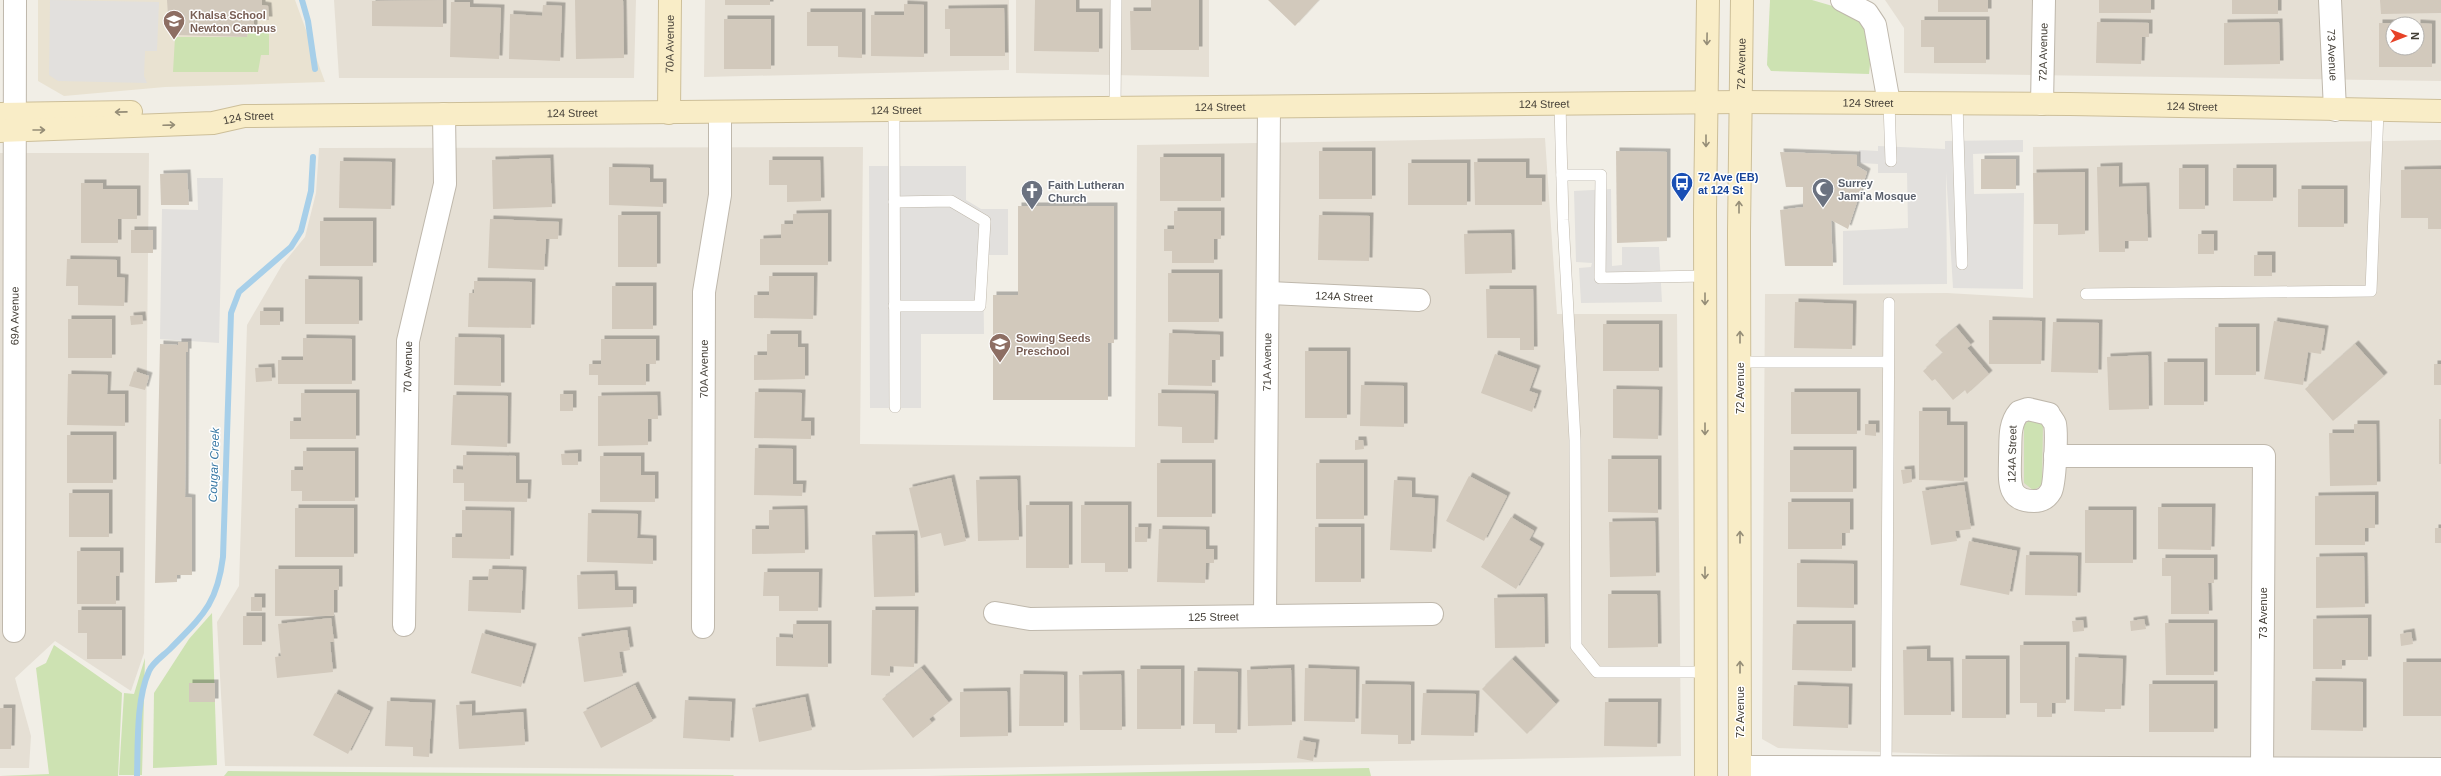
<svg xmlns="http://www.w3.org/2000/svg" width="2441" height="776" viewBox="0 0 2441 776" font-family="Helvetica,sans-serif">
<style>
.residential{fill:#e5dfd4;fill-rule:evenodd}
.education{fill:#e9e2d1}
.green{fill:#cde2b2}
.parking{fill:#e2e0dd}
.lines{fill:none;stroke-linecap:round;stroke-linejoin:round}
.stream{stroke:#a7cfe9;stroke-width:6}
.building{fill:#d2c9bc;filter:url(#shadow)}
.lane-casing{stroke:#bfb8ac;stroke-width:12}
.street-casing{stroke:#bfb8ac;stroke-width:24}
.secondary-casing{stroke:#cdbf99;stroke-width:24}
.lane{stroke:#fff;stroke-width:11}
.street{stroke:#fff;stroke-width:22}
.secondary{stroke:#f9edc7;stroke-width:22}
.oneway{stroke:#958d77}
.labels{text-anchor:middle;stroke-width:3;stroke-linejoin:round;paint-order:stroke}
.education-label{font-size:11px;font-weight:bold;fill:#785e54;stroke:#fff;text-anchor:start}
.street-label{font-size:11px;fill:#433e36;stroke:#fff}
.transit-label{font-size:11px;font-weight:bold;fill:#164399;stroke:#fff;text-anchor:start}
.worship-label{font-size:11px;font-weight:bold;fill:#5b616d;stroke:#fff;text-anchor:start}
.water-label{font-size:12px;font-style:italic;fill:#3979a5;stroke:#fff}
</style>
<defs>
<filter id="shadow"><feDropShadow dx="3.5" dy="-3.5" stdDeviation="0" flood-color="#0004"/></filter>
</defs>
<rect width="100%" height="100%" fill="#f1eee6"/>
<g class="residential">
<polygon points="334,0 636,0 634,78 339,78"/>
<polygon points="705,0 1009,0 1009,70 704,77"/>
<polygon points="1016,0 1209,0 1209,77 1016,73"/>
<path d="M1885,0h556v81l-537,-8v-45zM2393,24h24v24h-24z"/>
<polygon points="1545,138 1557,314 1677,314 1681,756 856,770 225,766 217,622 239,586 247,325 282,265 305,237 316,193 319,148 863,147 860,444 1135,447 1137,145"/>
<polygon points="2441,140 2441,773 1778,748 1762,739 1765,294 1947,293 2033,298 2033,147"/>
<polygon points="0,153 149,153 144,653 131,691 55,641 15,678 31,736 29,768 0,768"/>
</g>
<polygon class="education" points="38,0 295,0 325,82 165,87 64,96 38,81"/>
<g class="green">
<polygon points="1770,0 1812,0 1853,12 1866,32 1871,54 1869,74 1771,71 1767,65"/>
<polygon points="269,30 269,55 261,55 258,72 173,72 175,37 247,37 248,32"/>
<polygon points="2031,419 2039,420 2043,424 2042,481 2041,486 2033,490 2024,483 2024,425"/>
<polygon points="212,613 217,765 153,768 154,693 189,639"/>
<polygon points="54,645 122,693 118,776 0,776 49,774 36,668 46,663"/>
<polygon points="145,658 142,775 119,775 124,693 134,694"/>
<polygon points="1369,768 1371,776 929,776"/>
<polygon points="228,771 733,775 734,776 161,776 224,776"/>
</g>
<g class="parking">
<polygon points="50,0 159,2 157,51 145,51 144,76 147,83 58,81 49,75"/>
<polygon points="2023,140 2023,152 1973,154 1974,194 2024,193 2023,289 1953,288 1946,172 1947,284 1843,285 1843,231 1908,228 1907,173 1878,173 1878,164 1860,163 1859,150 1878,151 1878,146 1945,149 1945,141"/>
<polygon points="869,166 966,166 966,200 981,209 1008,209 1008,255 983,255 984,334 921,334 921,408 870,408"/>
<polygon points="197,178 223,178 219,343 160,339 162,209 198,210"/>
<polygon points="1611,189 1612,266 1622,265 1622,247 1659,247 1662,302 1581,303 1579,268 1591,267 1592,263 1576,262 1574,191"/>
</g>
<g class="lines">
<g class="stream">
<polyline points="302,0 308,21 315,69"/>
<path d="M137,776c1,-31 -1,-76 12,-105 3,-8 15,-16 21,-22 32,-33 47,-44 53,-92l8,-244 8,-21 52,-45 10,-16 10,-40 2,-34"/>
</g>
</g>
<g class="building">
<polygon points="167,0 262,0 262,5 268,6 269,20 254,20 254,32 248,32 247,37 176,35 176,31 169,31"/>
<polygon points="443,0 443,27 372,26 372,1"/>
<polygon points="575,0 623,0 624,58 576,59"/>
<rect x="725" y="0" width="45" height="5"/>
<polygon points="1035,0 1076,0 1076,12 1099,12 1099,52 1034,51"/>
<polygon points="1151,0 1199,0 1199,50 1131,50 1130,11 1151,11"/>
<polygon points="1268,0 1319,0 1295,26"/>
<rect x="1938" y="0" width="50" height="12"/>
<rect x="2099" y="0" width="52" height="13"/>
<rect x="2232" y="0" width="46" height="14"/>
<polygon points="2380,0 2441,0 2441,13 2381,14"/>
<polygon points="451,2 470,2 470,7 501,8 499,59 450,57"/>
<polygon points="904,4 924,5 924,57 871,56 871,15 904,15"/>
<polygon points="543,5 562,6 560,61 509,59 510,14 542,16"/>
<polygon points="1004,8 1005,56 950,56 950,29 945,29 945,9"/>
<polygon points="807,12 862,12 862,58 838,57 838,46 807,46"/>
<rect x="724" y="19" width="47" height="50"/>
<polygon points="1921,20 1986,20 1986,63 1934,63 1934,47 1921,47"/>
<polygon points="2097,22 2149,23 2149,37 2142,37 2141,64 2096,63"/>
<polygon points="2279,22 2280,64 2224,65 2224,23"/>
<polygon points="2379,23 2393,23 2393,48 2417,48 2417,23 2432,24 2432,67 2379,67"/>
<rect x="1319" y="151" width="53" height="48"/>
<polygon points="1616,151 1667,152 1667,241 1617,243"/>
<polygon points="1780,152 1857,155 1857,166 1867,172 1848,229 1831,220 1833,266 1785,266 1780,210 1803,207 1803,187 1786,187"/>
<rect x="1160" y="157" width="61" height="44"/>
<polygon points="550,158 552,207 493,209 492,160"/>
<rect x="1981" y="159" width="35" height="30"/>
<polygon points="769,160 820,160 821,201 787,202 787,185 769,185"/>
<polygon points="340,161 392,162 391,209 339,208"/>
<polygon points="1474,162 1526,162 1526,178 1542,178 1542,205 1475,205"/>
<rect x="1408" y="163" width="59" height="42"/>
<polygon points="2119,166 2119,187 2146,186 2148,241 2125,241 2125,252 2099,252 2097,167"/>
<polygon points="609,167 650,168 650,182 663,182 663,207 609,205"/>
<rect x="2179" y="168" width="26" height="41"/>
<rect x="2233" y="168" width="40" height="33"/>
<polygon points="2441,169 2441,229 2428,229 2428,218 2401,218 2401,170"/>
<polygon points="2085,172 2085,234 2058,235 2058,224 2034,224 2033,173"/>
<polygon points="187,173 189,205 161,205 160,174"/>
<polygon points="81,183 103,183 103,189 137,189 137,219 118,219 118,243 81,243"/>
<rect x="2298" y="189" width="46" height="38"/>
<polygon points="1018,206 1114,206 1114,343 1108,343 1108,400 993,400 993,295 1018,295"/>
<polygon points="1174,211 1221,211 1221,239 1214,239 1214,263 1172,263 1172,251 1164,251 1164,229 1174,229"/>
<polygon points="828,213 828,265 760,265 760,239 781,238 781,224 793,224 793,214"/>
<rect x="618" y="215" width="39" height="52"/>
<polygon points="1319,215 1370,216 1369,261 1318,260"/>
<polygon points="490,219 559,222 558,239 546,239 544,270 488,268"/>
<rect x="320" y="221" width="53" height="45"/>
<rect x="131" y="230" width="22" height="23"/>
<polygon points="1511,233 1512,273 1465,274 1464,234"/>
<rect x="2198" y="234" width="16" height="20"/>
<rect x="2254" y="255" width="18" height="21"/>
<polygon points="67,259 117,260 117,277 125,278 124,306 78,305 78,286 66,286"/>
<rect x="1168" y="273" width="51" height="49"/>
<polygon points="769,276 814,276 813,319 754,318 754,295 769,295"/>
<polygon points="305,279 359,280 359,324 305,324"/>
<polygon points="474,281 532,282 531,328 468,327 469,293 474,293"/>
<rect x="612" y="286" width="41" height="43"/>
<polygon points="1486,289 1533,289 1534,350 1520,350 1520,338 1487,338"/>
<polygon points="1795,302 1853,304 1852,349 1794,348"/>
<rect x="260" y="311" width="20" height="14"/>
<polygon points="142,315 143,324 131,325 130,316"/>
<rect x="68" y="319" width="44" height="39"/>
<polygon points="1989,320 2042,321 2041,364 1989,364"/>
<polygon points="2274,321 2325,329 2321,354 2308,352 2303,385 2264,379"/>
<polygon points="2053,322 2099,323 2098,373 2051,372"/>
<rect x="1603" y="324" width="56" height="47"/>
<polygon points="1956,327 1971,345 1967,348 1989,374 1967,394 1965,390 1953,400 1935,379 1932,381 1923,371 1943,353 1935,345"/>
<rect x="2215" y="327" width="41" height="48"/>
<polygon points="1169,333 1220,335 1220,360 1212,360 1212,386 1168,385"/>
<polygon points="767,334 798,334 798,347 805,347 805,379 754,380 754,355 767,355"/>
<polygon points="455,337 501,338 501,386 454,385"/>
<polygon points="303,338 352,339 352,384 278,384 278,360 303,360"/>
<polygon points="601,339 656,339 656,364 646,364 646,385 598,385 598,375 589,375 589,364 601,364"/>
<polygon points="178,342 188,342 188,352 186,352 185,497 192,498 192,575 177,575 177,582 155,583 160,344 178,345"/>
<polygon points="2355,344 2384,376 2333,421 2305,389"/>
<rect x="1305" y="351" width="42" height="67"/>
<polygon points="1495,354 1537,369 1529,391 1538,394 1532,412 1481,393"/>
<polygon points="2148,355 2149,409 2109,410 2107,357"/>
<rect x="2164" y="362" width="40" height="43"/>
<rect x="2434" y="364" width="7" height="21"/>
<polygon points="271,367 272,381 256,382 255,368"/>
<polygon points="134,371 149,376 145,390 129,386"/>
<polygon points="68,374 108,375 107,394 125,394 125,426 67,425"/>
<polygon points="1361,385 1404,386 1404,427 1360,426"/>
<polygon points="1613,389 1659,390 1658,439 1613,438"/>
<polygon points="755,392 802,393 801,421 811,421 811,439 754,438"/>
<rect x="1791" y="392" width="66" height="42"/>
<polygon points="301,393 356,393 356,439 290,439 290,421 301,421"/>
<polygon points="1158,393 1215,394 1214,443 1182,443 1182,427 1158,426"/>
<rect x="560" y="394" width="13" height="17"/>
<polygon points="453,395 508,396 507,447 451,445"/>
<polygon points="657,395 658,419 648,419 648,445 598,446 598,396"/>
<polygon points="1919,411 1947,411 1947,425 1964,425 1964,481 1919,480"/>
<rect x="2439" y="419" width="2" height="45"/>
<polygon points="1865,424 1876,424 1876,436 1865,435"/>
<polygon points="2354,424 2376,424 2377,485 2330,486 2329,433 2354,433"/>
<rect x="67" y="435" width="46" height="48"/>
<polygon points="1355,440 1363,440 1364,449 1355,450"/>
<polygon points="755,448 793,449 793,484 803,484 802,496 754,495"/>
<rect x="1790" y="450" width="63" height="42"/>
<polygon points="303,451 355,451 355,501 302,501 302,491 291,491 291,470 303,470"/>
<polygon points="578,453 578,465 562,465 561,454"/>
<polygon points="463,455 516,456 516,483 528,483 527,502 464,501 464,483 453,483 453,469 463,470"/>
<polygon points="600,456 641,456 641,475 655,475 655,502 600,502"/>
<polygon points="1608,459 1658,459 1658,513 1608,512"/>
<rect x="1157" y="463" width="55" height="54"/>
<rect x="1316" y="463" width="48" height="56"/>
<polygon points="1911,469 1912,482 1903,484 1901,470"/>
<polygon points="1469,476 1507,496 1484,541 1446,521"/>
<polygon points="951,478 966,541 944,546 941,533 921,538 909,488"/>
<polygon points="1017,479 1019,540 978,541 976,480"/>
<polygon points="1394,480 1412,481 1412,497 1435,499 1432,552 1390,550"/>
<polygon points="1964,485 1971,529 1955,531 1957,541 1931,545 1922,491"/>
<rect x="69" y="493" width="40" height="44"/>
<polygon points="2375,495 2375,528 2365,528 2365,545 2315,545 2315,496"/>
<polygon points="1788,502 1850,502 1850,533 1842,533 1842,549 1788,549"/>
<rect x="1026" y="505" width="43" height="63"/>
<polygon points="1081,505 1128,505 1128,572 1105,572 1105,563 1081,563"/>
<polygon points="2158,507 2212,507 2211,550 2158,549"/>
<rect x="295" y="508" width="59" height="49"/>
<polygon points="804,509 805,553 752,554 752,529 769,529 769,510"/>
<polygon points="462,510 511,511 510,559 452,558 452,537 462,537"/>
<rect x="2085" y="510" width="48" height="53"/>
<polygon points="588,513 638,514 637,538 653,539 653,564 587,562"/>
<polygon points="1511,517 1534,531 1529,540 1541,547 1516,589 1481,567"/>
<polygon points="1655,521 1656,576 1610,577 1609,522"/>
<polygon points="1135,527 1148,527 1147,542 1135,542"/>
<rect x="1315" y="527" width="46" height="55"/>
<rect x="2435" y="528" width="6" height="15"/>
<polygon points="1159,529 1206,530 1206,549 1214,549 1214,563 1206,563 1205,583 1157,582"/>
<polygon points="914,534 915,596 874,597 872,535"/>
<polygon points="1969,541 2017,551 2009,595 1960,585"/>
<polygon points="77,551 120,551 120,576 116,576 116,604 77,604"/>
<polygon points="2026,555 2078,556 2077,596 2025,595"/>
<polygon points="2364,556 2365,607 2316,608 2316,557"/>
<polygon points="2162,558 2214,558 2214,583 2208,583 2209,614 2171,614 2171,576 2162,576"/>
<polygon points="1797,563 1854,564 1854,608 1797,607"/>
<polygon points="275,569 339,569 339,590 334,590 334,616 275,616"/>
<polygon points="489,569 523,570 521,613 468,611 469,580 488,580"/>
<polygon points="764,572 819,572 818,611 779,611 779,596 763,596"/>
<polygon points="614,574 615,590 633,590 633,607 578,609 577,575"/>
<polygon points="1608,594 1657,594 1658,647 1608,648"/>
<rect x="251" y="597" width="11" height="14"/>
<polygon points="1544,597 1545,647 1495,648 1494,598"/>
<polygon points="78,610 122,610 122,659 87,659 87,633 78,633"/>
<polygon points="872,610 915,610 914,667 890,666 890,676 871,675"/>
<rect x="243" y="616" width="19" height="29"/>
<polygon points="331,618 334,642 330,642 333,672 277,678 275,657 281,656 278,624"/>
<polygon points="2368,618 2368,660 2342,660 2342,669 2313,669 2313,619"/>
<polygon points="2144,619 2146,629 2131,631 2130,621"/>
<polygon points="2083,620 2084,631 2073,632 2072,621"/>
<polygon points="2165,623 2214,623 2214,675 2166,675"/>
<polygon points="793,624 828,624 828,667 776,666 776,637 793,638"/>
<polygon points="1793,624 1852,624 1852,671 1792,670"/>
<polygon points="627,630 630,650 619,652 623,676 584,682 578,637"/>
<polygon points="2411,632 2413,644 2401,646 2400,634"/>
<polygon points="482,633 533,647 521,687 471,673"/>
<polygon points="2020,645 2066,645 2066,703 2052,703 2052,717 2037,717 2037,703 2020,703"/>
<polygon points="1927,649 1927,661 1950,661 1951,715 1904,715 1903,650"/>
<polygon points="2075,657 2123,659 2121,709 2105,709 2105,712 2074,711"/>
<polygon points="1512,659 1556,704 1527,734 1482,689"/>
<rect x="1962" y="659" width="44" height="59"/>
<rect x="2403" y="662" width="38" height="54"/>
<polygon points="921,668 949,703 929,719 932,723 913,738 882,699"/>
<polygon points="1291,668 1292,725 1248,726 1247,670"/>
<polygon points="1305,668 1356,670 1355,722 1304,721"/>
<rect x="1137" y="669" width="44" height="60"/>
<polygon points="1194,671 1238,672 1237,733 1215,733 1215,724 1193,724"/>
<polygon points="1020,674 1064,675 1064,726 1019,726"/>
<polygon points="1121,674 1122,730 1080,730 1079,675"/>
<polygon points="2312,681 2363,682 2363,731 2311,730"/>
<rect x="189" y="683" width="26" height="19"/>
<polygon points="1362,684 1411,685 1411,744 1398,744 1398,735 1361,734"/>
<rect x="2149" y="684" width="65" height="48"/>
<polygon points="635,685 653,721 601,748 583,712"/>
<polygon points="1794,685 1849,687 1848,728 1793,726"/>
<polygon points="1007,691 1008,736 960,737 960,692"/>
<polygon points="335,693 370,711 348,754 313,735"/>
<polygon points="1423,693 1476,694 1474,736 1421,735"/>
<polygon points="805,697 812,730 759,742 752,708"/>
<polygon points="685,700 732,702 730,741 683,738"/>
<polygon points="387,701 432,703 429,757 413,756 413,747 385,746"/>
<polygon points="1605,702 1658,702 1657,747 1604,746"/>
<polygon points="472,704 472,716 523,712 525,745 459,749 456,705"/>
<polygon points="0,708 12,708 11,749 0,749"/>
<polygon points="1300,740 1316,743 1313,761 1297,758"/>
</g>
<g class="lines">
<g class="lane-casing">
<g id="lane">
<polyline points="1889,103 1891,161"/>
<polyline points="1957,103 1962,264"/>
<polyline points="1560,104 1563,220 1575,440 1576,646 1597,672 1705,672"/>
<polyline points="1115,109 1116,0"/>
<polyline points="894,111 895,407"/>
<polyline points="1562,175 1601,175 1600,278 1705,276"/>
<polyline points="894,202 951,201 985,221 980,306 894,306"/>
<polyline points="2086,294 2371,291 2378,111"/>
<polyline points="1740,362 1888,362"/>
<polyline points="1886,766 1889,303"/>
</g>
</g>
<g class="street-casing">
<g id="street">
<polyline points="1842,0 1867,13 1875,25 1889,103"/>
<path id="s1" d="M2330,0l5,110"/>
<path id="s2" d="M2042,104l2,-104"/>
<path id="s3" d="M1269,293l150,7"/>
<path d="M2028,409l21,5c1,3 5,7 6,10 2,9 0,60 -4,67 -4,7 -9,10 -17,10 -28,0 -24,-21 -24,-43 1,-16 -2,-33 9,-46z"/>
<polyline points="2055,456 2264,456 2262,769"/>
<path id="s4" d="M995,613l35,6 402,-5"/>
<path id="s5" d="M1265,616l4,-509"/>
<path id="s6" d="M404,625l4,-284 37,-157 -1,-70"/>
<path id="s7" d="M703,627l1,-335 16,-97v-83"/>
<path id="s8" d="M14,631l1,-631"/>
<polyline points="1740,767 2441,769"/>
</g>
</g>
<g class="secondary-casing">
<g id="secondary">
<path id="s9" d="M669,113l1,-113"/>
<polyline points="0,114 131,112"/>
<path id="s10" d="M0,131l213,-8 31,-7 1497,-14 329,2 371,7"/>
<polyline points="1706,776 1705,211 1708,0"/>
<path id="s11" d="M1740,776l-1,-545 3,-231"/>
</g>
</g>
<use href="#lane" class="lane"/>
<use href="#street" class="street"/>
<use href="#secondary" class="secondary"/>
</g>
<defs><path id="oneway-shaft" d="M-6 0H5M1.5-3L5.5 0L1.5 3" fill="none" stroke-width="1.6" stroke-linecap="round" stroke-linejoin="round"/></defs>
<g class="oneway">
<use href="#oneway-shaft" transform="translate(1707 39) rotate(91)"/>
<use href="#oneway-shaft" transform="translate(121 112) rotate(179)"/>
<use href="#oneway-shaft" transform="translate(169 125) rotate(-2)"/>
<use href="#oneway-shaft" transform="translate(39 130)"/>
<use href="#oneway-shaft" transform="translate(1706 141) rotate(90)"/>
<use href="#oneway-shaft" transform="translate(1739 207) rotate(-90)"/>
<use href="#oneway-shaft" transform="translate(1705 299) rotate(90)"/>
<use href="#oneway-shaft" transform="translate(1740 337) rotate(-90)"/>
<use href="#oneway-shaft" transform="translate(1705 429) rotate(90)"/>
<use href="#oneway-shaft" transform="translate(1740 537) rotate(-90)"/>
<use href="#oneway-shaft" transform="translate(1705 573) rotate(90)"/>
<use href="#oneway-shaft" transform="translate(1740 667) rotate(-90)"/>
</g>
<defs>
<g id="school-pin" transform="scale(1.15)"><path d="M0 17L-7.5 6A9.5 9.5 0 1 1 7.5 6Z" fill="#8d6e63" stroke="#fff"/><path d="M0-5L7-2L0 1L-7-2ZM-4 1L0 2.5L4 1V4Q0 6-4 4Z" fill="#fff"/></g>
<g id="bus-pin" transform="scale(1.15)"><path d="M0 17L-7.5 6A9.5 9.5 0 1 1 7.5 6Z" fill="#1a4fb4" stroke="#fff"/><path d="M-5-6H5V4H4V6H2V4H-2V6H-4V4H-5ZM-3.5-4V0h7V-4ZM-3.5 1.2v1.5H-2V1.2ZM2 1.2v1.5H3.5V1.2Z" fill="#fff"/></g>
<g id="mosque-pin" transform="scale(1.15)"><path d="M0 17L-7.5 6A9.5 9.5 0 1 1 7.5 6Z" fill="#6b7280" stroke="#fff"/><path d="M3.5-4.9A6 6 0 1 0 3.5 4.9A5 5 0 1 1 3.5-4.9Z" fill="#fff"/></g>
<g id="church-pin" transform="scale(1.15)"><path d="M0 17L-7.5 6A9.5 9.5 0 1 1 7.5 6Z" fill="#6b7280" stroke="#fff"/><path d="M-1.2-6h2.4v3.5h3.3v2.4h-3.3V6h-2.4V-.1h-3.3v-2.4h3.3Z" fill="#fff"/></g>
</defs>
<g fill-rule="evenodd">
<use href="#school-pin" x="174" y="21"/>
<use href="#bus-pin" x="1682" y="183"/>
<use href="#mosque-pin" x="1823" y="189"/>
<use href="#church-pin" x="1032" y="191"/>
<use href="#school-pin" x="1000" y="344"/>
</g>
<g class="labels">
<g class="education-label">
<text x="190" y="19">Khalsa School<tspan x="190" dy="13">Newton Campus</tspan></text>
<text x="1016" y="342">Sowing Seeds<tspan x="1016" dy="13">Preschool</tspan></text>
</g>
<g class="street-label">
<text dy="4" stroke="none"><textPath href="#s9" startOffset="69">70A Avenue</textPath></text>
<text dy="4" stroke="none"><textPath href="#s2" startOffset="52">72A Avenue</textPath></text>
<text dy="4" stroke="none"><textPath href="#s1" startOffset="55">73 Avenue</textPath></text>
<text dy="4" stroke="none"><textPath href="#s11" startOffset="712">72 Avenue</textPath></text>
<text dy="4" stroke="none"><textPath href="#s10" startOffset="1869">124 Street</textPath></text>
<text dy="4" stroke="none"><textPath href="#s10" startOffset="1545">124 Street</textPath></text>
<text dy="4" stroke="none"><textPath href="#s10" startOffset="1221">124 Street</textPath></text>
<text dy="4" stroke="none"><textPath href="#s10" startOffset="2193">124 Street</textPath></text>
<text dy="4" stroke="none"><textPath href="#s10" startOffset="897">124 Street</textPath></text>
<text dy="4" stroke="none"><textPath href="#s10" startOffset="573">124 Street</textPath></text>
<text dy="4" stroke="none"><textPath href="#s10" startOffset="249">124 Street</textPath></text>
<text dy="4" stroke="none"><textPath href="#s3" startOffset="75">124A Street</textPath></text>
<text dy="4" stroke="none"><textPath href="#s8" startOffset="315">69A Avenue</textPath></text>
<text dy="4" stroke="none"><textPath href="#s5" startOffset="254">71A Avenue</textPath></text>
<text dy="4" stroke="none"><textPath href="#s6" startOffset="258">70 Avenue</textPath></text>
<text dy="4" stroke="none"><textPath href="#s7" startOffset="258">70A Avenue</textPath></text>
<text transform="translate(1740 388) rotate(-90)" y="4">72 Avenue</text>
<text transform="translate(2012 454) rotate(-89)" y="4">124A Street</text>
<text transform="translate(2263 613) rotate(-90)" y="4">73 Avenue</text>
<text dy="4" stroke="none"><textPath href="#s4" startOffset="219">125 Street</textPath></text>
<text transform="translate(1740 712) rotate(-90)" y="4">72 Avenue</text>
</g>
<g class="transit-label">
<text x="1698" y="181">72 Ave (EB)<tspan x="1698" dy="13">at 124 St</tspan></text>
</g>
<g class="worship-label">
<text x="1838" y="187">Surrey<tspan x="1838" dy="13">Jami'a Mosque</tspan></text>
<text x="1048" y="189">Faith Lutheran<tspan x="1048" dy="13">Church</tspan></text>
</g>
<g class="water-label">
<text transform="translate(214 465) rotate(-88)" y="4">Cougar Creek</text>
</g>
</g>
<g transform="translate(2405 36) rotate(90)"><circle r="19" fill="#ffffff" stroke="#b4b2af"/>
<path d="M0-3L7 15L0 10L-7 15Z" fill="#e74227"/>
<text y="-6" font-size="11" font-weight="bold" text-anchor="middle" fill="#433e36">N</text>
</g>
</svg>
